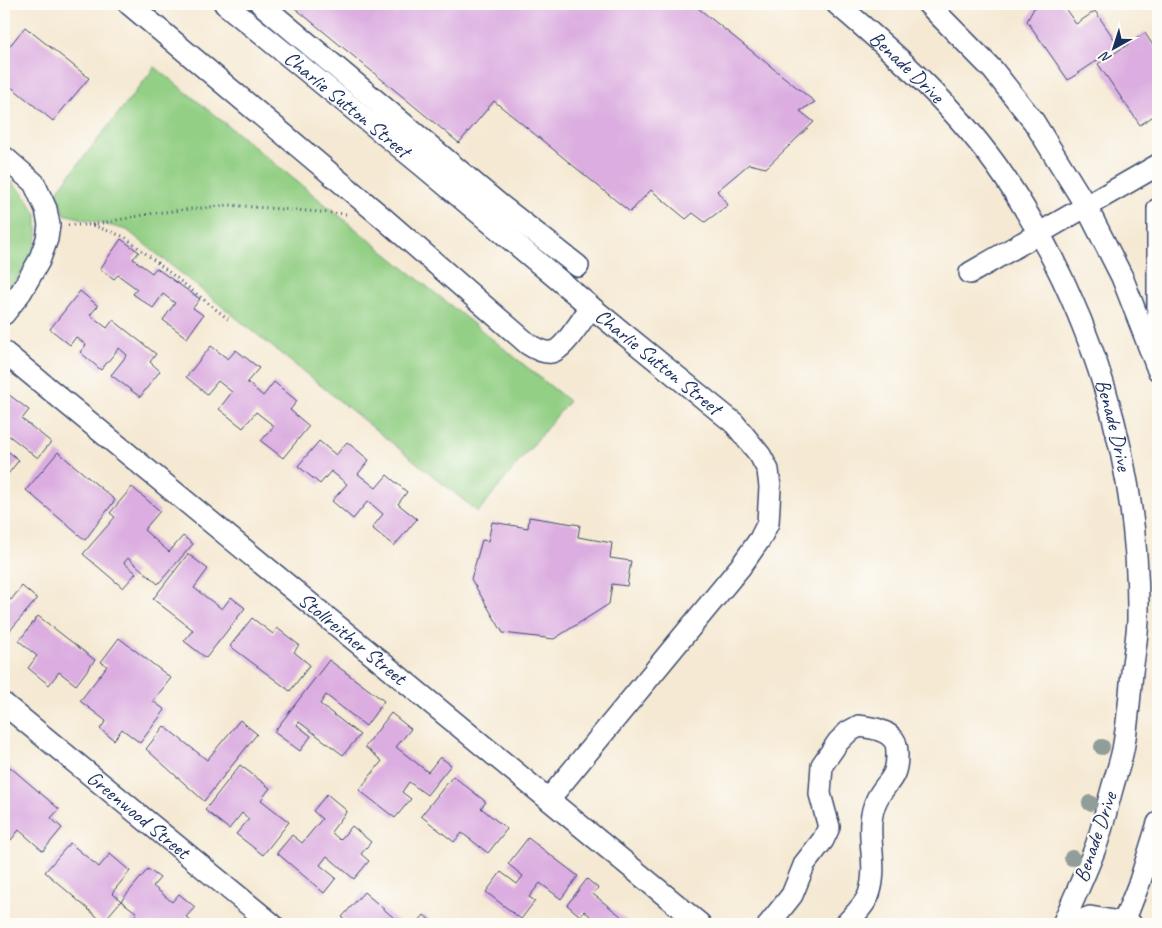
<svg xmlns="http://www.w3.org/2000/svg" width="1162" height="928" viewBox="0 0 1162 928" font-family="Caveat,sans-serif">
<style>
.green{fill:#93cf84;stroke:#577f71}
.building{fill:#dbade0}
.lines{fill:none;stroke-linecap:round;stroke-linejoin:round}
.minor-casing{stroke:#3c4b70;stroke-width:24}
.path{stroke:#3c4b70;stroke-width:3;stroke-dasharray:1 4;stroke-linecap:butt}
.minor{stroke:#fff;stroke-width:21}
.tree{fill:#919d99}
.labels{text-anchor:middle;stroke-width:4.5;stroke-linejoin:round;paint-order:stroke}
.street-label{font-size:21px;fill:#1b2f5e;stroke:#fdfcf7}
</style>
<rect width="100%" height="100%" fill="#fdfcf7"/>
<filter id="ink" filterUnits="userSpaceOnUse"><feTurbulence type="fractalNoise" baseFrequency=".02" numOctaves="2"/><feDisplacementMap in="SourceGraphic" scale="10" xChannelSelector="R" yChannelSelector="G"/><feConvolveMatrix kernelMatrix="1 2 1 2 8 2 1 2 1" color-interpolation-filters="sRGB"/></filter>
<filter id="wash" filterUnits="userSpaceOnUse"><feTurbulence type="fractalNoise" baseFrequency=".0096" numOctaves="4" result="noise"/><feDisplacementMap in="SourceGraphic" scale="20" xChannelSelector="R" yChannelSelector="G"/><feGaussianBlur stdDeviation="1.12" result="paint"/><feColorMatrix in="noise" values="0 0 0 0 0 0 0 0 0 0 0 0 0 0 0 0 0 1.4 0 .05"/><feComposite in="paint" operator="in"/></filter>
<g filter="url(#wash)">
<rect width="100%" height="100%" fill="#f5e9d3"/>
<g class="green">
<polygon points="155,67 569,401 478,512 127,230 64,214 57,191"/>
<polygon points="4,175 23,193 37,215 37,237 31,258 4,298"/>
</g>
<g id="blocks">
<g class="building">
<polygon points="290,4 693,4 815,102 800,111 814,122 766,168 749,164 717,191 728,205 705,222 693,213 686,219 651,190 630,212 494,101 459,143"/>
<polygon points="1048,4 1062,4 1076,24 1095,11 1119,46 1068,80 1027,21 1034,8"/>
<polygon points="25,27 89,78 53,121 4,81 4,53"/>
<polygon points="1145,33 1158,53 1158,113 1140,125 1098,64"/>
<polygon points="121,239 139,252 133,259 152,273 156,268 200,299 193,308 203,315 187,338 163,320 175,303 163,294 153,308 133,294 137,289 118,275 114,279 100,269"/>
<polygon points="80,291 98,306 90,315 107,328 113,320 156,354 150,362 160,371 140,397 111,375 127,355 119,348 101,370 80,352 86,345 76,337 70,345 50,329"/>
<polygon points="211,346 228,359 236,350 259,368 247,382 263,396 274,382 297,401 290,410 309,426 283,458 261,441 274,426 256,412 243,428 219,409 232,392 218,381 207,394 186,377"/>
<polygon points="4,391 29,410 22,419 51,442 38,458 8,435 4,440"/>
<polygon points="319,441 336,455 347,442 369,460 358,474 376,488 387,475 407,492 398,504 417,519 394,546 372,528 383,514 368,501 353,519 332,501 347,484 331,471 320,484 298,466"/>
<polygon points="4,448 19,460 4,479"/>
<polygon points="58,452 115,500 85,540 26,490"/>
<polygon points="132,487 160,511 144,530 169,552 183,536 193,544 158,584 128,558 124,563 136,573 123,588 83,554 115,517 110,513"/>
<polygon points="529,517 580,525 578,537 612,543 610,558 631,561 627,586 612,584 609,604 554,639 503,633 471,579 482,540 488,541 492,522 528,528"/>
<polygon points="188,554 208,569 194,588 222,609 231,597 245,608 206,658 184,641 193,630 153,599"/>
<polygon points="22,586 37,599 7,634 4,631 4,594 11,600"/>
<polygon points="38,616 95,660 76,685 59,672 49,685 28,668 37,656 19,641"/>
<polygon points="252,618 273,634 277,628 299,645 294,652 310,665 290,691 230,646"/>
<polygon points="119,638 171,678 153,701 165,710 140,743 122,729 114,740 100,729 106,721 80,701 107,666 101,662"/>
<polygon points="329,660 384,701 366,726 326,695 320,704 360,735 343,755 299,722 297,725 311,736 300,751 274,732"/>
<polygon points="391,713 411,729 396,747 428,772 440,757 451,765 427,795 409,782 402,792 411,799 395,818 359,790 382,761 365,747"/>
<polygon points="240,720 257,734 204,801 146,749 164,726 207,760"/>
<polygon points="240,765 270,788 261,800 289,822 263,855 236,834 249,819 242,813 229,829 205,810"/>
<polygon points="10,767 59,809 51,818 62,828 43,851 19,830 11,840 4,834 4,775"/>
<polygon points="453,776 486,802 481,808 507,829 488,853 462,833 454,842 421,816"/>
<polygon points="327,794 347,811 331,832 340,840 352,826 371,842 361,854 369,861 354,879 327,856 320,865 336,878 324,893 277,853 292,835 302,843 322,819 313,811"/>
<polygon points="528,838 578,876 561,899 540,883 529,897 535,901 521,919 486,892 501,872 517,884 523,876 508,864"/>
<polygon points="70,843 99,867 110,854 130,871 112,893 121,901 103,922 45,872"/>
<polygon points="148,869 160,878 153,886 172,902 179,894 195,907 186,917 195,924 133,924 130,921 137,913 121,901"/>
<polygon points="587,879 598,888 593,894 631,924 592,924 595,920 584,911 580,916 567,905"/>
<polygon points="364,892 401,924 350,924 342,917"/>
<polygon points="424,915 435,924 416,924"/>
<polygon points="571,917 580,924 566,924"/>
</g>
</g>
</g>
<g filter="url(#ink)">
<use href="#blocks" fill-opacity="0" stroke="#3c4b70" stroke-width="1"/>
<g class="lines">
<g class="minor-casing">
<g id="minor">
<path d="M129,4l253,213 146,127c6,4 15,9 23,8 12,-1 32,-34 40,-45"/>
<path id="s1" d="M225,4l198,162 168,141 143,116 26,32 8,15 2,17 -2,36 -8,16 -19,27 -192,233"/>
<polyline points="261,4 500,205 578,266"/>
<path id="s2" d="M837,4c61,52 123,107 168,174 87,129 135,286 133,443 -1,17 -4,34 -6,51 -2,24 -4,48 -8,72 -2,15 -8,30 -12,45 -5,18 -9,36 -15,54 -10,28 -23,54 -34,81"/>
<polyline points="928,4 993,70 1034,122 1086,206 1122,277 1158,370"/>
<polyline points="4,157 34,183 46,209 49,225 47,239 39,261 21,292 4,314"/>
<polyline points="1158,209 1158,323"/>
<polyline points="970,273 1158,165"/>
<path id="s3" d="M4,352l696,572"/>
<path id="s4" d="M4,704l268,220"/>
<path d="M769,924l23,-29 13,-32 18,-23 6,-13 -9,-33 2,-29 16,-23 10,-10 11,-6c12,2 27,3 35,14 3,4 3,10 3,15 0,25 -10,25 -20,44 -15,30 3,64 -8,95 -4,11 -15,21 -23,30"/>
<polyline points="1073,924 1090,917 1131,924"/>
<polyline points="1123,924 1140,881 1158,823"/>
</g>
</g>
<g class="path">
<polyline points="68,225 92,225 125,237 228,319"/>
<polyline points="92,225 154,213 229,205 346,214"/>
</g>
<use href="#minor" class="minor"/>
</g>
<g class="tree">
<circle cx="1102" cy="747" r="8"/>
<circle cx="1090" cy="803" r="8"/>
<circle cx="1072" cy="858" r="8"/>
</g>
</g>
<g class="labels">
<g class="street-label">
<text dy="7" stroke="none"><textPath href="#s2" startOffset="94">Benade Drive</textPath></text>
<text dy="7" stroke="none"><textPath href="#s1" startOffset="158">Charlie Sutton Street</textPath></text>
<text dy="7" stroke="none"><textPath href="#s1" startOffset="562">Charlie Sutton Street</textPath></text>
<text dy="7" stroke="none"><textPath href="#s2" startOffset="514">Benade Drive</textPath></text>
<text dy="7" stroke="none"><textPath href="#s3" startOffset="451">Stollreither Street</textPath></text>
<text dy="7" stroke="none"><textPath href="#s4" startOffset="174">Greenwood Street</textPath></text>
<text transform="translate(1095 837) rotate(-71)" y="7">Benade Drive</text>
</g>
</g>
<rect width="1162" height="928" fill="none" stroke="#fdfcf7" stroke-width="20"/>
<g transform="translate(1114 48) rotate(219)" stroke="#fdfcf7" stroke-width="4" paint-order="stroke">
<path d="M0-4L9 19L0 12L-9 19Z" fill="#1b2f5e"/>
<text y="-8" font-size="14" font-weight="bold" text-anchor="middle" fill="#1b2f5e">N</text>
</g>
</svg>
